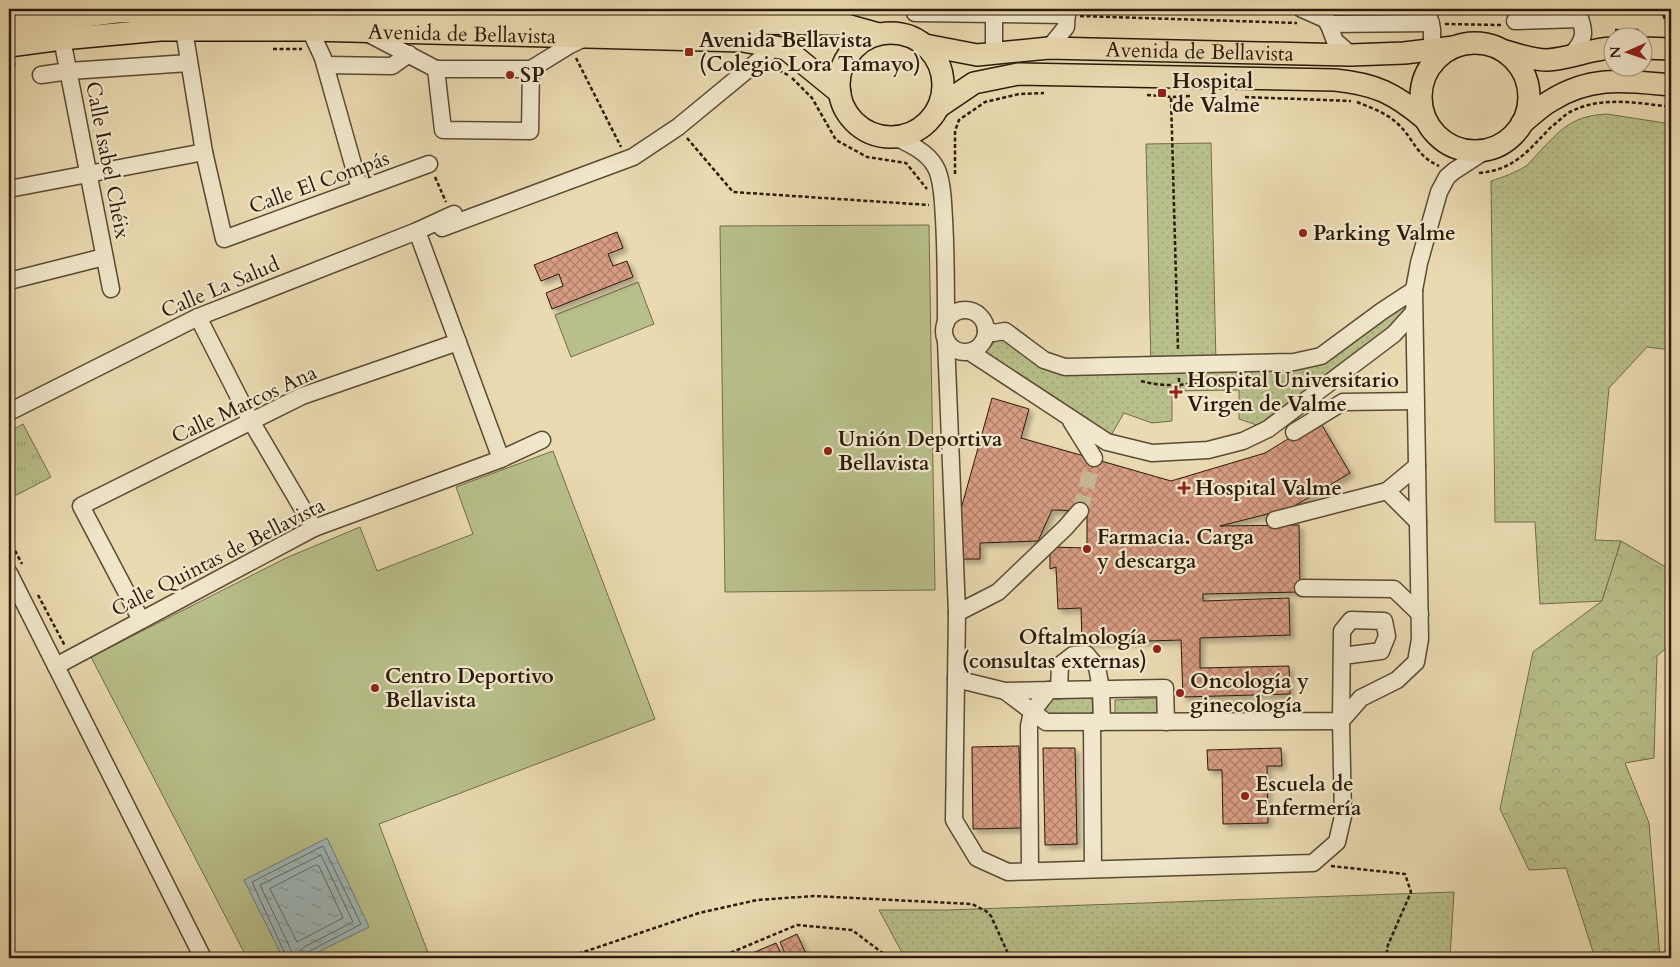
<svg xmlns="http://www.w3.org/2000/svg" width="1680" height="967" viewBox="0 0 1680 967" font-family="Cardo,serif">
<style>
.grass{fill:url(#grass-dots);stroke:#726c4a}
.forest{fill:url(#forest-crowns);stroke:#726c4a}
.park{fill:url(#park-tufts);stroke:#726c4a}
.pitch{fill:#b8bf8a;stroke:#726c4a}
.water{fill:url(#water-ripples);stroke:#707872}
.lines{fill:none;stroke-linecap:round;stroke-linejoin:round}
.shore{stroke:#646860;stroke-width:1}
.building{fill:url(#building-cross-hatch);stroke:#2b1a09;filter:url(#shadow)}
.minor-tunnel{stroke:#c4b48f;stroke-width:16;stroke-dasharray:16 8;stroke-linecap:butt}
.minor-casing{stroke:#5b4a33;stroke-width:19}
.major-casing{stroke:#2b1a09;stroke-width:24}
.path{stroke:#2b1a09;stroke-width:2.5;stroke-dasharray:4 2.5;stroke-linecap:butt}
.minor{stroke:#f1e7cc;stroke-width:16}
.major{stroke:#eadab1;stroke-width:21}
.poi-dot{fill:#8f2418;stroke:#f1e7cc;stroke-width:2}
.labels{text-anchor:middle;stroke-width:4.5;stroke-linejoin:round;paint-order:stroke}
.street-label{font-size:21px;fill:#2b1a09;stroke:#f1e7cc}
.poi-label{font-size:21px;font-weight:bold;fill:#2b1a09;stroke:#f1e7cc;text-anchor:start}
</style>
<defs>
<pattern id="grass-dots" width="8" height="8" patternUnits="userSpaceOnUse" patternTransform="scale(1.25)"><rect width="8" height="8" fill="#b8bf8a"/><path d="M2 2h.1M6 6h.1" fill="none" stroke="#9ea476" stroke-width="1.8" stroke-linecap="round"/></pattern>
<pattern id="forest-crowns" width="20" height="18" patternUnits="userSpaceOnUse" patternTransform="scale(1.25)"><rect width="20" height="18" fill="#b8bf8a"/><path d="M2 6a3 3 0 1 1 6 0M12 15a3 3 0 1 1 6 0" fill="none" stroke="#9ea476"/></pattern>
<pattern id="park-tufts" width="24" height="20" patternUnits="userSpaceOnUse" patternTransform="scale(1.25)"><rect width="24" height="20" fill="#b8bf8a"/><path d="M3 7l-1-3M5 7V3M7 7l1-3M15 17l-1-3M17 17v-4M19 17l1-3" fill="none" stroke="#9ea476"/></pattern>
<pattern id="water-ripples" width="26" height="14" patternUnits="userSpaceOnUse" patternTransform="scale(1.25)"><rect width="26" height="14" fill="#9eb7b8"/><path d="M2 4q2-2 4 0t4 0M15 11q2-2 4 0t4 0" fill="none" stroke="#819494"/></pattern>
<pattern id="building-cross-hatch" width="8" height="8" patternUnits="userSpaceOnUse" patternTransform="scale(1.25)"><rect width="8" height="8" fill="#d79c82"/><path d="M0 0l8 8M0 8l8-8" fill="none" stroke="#af7e69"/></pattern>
<filter id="shadow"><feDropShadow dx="4" dy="4" stdDeviation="2.5" flood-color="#0004"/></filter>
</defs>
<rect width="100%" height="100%" fill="#eadab1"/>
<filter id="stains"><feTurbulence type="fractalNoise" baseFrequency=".004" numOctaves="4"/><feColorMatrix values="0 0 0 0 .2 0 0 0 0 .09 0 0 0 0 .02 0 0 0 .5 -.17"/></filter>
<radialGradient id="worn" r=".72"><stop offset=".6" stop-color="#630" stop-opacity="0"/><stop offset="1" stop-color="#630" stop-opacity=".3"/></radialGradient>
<g class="grass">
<path d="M1607,114l64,10v226l-24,-3 -38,41 -14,152 26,1 -19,60 -62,3 -5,-82h-40l-4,-341c12,-4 24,-8 35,-15 6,-5 11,-12 16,-17 22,-23 32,-33 65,-35z"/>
<polygon points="1211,143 1216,364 1294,362 1405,303 1413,313 1268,429 1239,419 1239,390 1172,391 1172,421 1152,423 1124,413 1107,442 984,361 987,350 1005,331 1044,360 1151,366 1146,144"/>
<polygon points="1091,698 1097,708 1090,718 1048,717 1045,709 1051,699"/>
<polygon points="1160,698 1160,717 1115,718 1115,700"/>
<polygon points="1454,892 1450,958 905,958 879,910 947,910"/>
</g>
<polygon class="forest" points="1621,541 1671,570 1671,644 1657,656 1654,758 1625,763 1649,823 1660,958 1595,958 1566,868 1529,870 1500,809 1533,652 1602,601"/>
<polygon class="park" points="23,424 51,477 9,499 9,432"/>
<g class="pitch">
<polygon points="929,225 935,590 725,592 720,226"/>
<polygon points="638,282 654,324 571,357 555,315"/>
<polygon points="553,451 655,719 379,824 430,958 247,958 91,657 286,558 360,527 377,571 473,534 456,487"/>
</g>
<polygon class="water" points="327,838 369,927 306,958 283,958 244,880"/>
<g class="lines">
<g class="shore">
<polygon points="316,865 319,866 343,918 297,942 270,889"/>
<polyline points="287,958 252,882 323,846 361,924 308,952 305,958"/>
<polyline points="293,958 292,952 260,885 321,855 353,922 304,947 300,951 299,958"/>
</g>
</g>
<g class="building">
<polygon points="617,232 623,248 608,254 613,266 627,261 633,277 552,309 546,293 563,286 559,274 541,281 534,265"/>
<polygon points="992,398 1029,409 1021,438 1171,481 1265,453 1319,420 1350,473 1291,508 1220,526 1299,525 1300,592 1203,594 1203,601 1289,598 1290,635 1200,638 1200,668 1289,666 1290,694 1183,697 1181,640 1082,643 1081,608 1058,609 1056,567 1050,569 1050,547 1087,548 1087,511 1052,510 1038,541 980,543 980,559 960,559 959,516"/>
<polygon points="1019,746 1021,828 973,829 972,747"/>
<polygon points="1043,748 1075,748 1077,844 1045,845"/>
<polygon points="1281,748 1282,766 1267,766 1268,823 1223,824 1222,770 1208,770 1207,750"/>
<polygon points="797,934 808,958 787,958 780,942"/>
<polygon points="776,943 783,958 749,958 748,955"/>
</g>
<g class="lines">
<polyline class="minor-tunnel" points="1080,511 1094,458"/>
<g class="minor-casing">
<g id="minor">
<polyline points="843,9 843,24"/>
<polyline points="1302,9 1327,20 1335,41 1351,55"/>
<polyline points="1427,9 1432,29 1432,50"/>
<polyline points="915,13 1067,15"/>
<polyline points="1515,21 1580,19"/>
<polyline points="1328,24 1431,23"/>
<polyline points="184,30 204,152 224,239 429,164"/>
<polyline points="310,30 323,58 360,189"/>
<polyline points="367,33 436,69 443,130 530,131 531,69"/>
<polyline points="62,39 111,289"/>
<polyline points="1049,48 1066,27 1067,9"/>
<polyline points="994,53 994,9"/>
<path d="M1571,55c17,-18 13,-24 6,-46"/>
<polyline points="325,65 392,66 409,54"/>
<polyline points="436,69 531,69 570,45 585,38"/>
<polyline points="41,75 69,71 189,63"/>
<path d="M895,137c15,7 32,15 40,29 8,13 8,39 9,53 2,35 2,70 2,104"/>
<polyline points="9,189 204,152"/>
<polyline points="442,228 633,157 678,127 775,47"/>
<polyline points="417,231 501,459"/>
<polyline points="9,281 104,257"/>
<circle cx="965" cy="331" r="21"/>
<polyline points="198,317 251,421 314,528"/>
<polyline points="986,329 993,333 1005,331 1044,360 1065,367 1294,362 1321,356 1382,311 1414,290"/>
<polyline points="946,340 957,613 954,820 977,858 1008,872 1313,863 1337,842 1343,816 1341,721 1342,631 1351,620 1384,621 1387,636 1381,651 1342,656"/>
<polyline points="970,352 1107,442 1152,453 1208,450 1243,441 1268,429 1394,334 1413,313"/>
<polyline points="9,412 198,317 417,231 454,214"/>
<polyline points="1071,421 1094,458"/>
<polyline points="1294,432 1343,402 1415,401"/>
<polyline points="1387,491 1417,466"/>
<polyline points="1275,520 1387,491 1418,522"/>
<polyline points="9,573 203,958"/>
<polyline points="1303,588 1394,589 1420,614"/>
<polyline points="957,613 998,592 1065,528 1080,511"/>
<polyline points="141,620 81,506 302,396 458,342"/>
<polyline points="56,666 314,528 501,459 542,440"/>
<polyline points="956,679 1005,691 1165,688 1166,722"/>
<polyline points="1059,690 1060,665 1073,655 1086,654 1097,667 1101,689 1102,722"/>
<polyline points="1005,691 1046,722 1341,721 1361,698 1397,680 1416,662 1420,639 1414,290 1419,263 1439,192 1447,177 1454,171 1488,149"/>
<polyline points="1092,722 1093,869"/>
<polyline points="1030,871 1029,726 1032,712 1049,690"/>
</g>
</g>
<g class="major-casing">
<g id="major">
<polyline points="9,26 116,12 187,10 329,14 636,19 738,23 843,24 879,34"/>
<circle cx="891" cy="85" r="52"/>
<circle cx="1475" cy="97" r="54"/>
<path id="s1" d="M925,45l52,10 72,-7 302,7 53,-2 50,-6"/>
<path id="s2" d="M9,46l53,-7 98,-9h150l433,11 43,8 54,44"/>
<polyline points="1642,48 1671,49"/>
<path d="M1505,51c14,4 28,9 42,9 22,-1 43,-11 65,-12"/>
<path d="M940,106l34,-23 44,-9 317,6c40,4 59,13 90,39"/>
<path d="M1522,123c9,-7 19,-17 30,-23 40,-25 75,-19 119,-15"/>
</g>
</g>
<g class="path">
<polyline points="1661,9 1669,30"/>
<polyline points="862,10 901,13"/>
<polyline points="1080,16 1297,23"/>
<polyline points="1445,24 1501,25"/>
<polyline points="1615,30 1640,30"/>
<polyline points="1665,30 1671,30"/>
<polyline points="273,49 302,49"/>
<polyline points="576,58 621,147"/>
<polyline points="9,65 16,64"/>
<polyline points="773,67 788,75"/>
<polyline points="792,78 812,98 836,140 867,157 906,163 927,189"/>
<polyline points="1147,95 1171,97 1192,96"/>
<polyline points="1245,97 1351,101"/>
<polyline points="1171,98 1178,350"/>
<path d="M1357,102c14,6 30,11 41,22 17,16 17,31 41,42"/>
<polyline points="687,138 733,192 929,205"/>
<path d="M1479,173c35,-3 49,-22 72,-46 7,-5 14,-13 21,-16 31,-15 67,-8 99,-4"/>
<polyline points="955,174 955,131 959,120 985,102 1019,94 1044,93"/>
<polyline points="435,177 446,202"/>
<polyline points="1179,378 1179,391"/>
<path d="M1141,381c26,7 44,4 69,-1"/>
<polyline points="9,539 22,564"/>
<polyline points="38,595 65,646"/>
<polyline points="1331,866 1405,874 1411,892 1388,945 1386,958"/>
<polyline points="566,958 699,913 757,900 814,896 972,904 986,911 991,916 1010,958"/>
<polyline points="727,958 730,953 797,925 852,930 884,954 887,958"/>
</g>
<use href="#minor" class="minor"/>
<use href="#major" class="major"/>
</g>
<g class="poi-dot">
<rect x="684" y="47" width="10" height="10" rx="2.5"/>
<circle cx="510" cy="75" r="5"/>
<rect x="1157" y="88" width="10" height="10" rx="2.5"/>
<circle cx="1303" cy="233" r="5"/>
<path d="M1173.5 384.5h5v5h5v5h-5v5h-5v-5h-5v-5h5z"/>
<circle cx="828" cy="451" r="5"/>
<path d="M1181.5 480.5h5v5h5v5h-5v5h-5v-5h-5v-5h5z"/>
<circle cx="1087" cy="549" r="5"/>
<circle cx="1157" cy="649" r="5"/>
<circle cx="375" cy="688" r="5"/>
<circle cx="1180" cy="693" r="5"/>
<circle cx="1245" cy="796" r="5"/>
</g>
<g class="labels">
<g class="street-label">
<text dy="7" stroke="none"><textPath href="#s2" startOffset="454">Avenida de Bellavista</textPath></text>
<text dy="7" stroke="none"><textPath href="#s1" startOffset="276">Avenida de Bellavista</textPath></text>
<text transform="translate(108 160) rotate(79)" y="7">Calle Isabel Chéix</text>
<text transform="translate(319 182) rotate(-20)" y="7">Calle El Compás</text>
<text transform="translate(220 287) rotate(-23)" y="7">Calle La Salud</text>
<text transform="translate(244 404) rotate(-25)" y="7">Calle Marcos Ana</text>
<text transform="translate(218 557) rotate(-27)" y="7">Calle Quintas de Bellavista</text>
</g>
<g class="poi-label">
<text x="699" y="47">Avenida Bellavista<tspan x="699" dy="24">(Colegio Lora Tamayo)</tspan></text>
<text x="520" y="82">SP</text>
<text x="1172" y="88">Hospital<tspan x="1172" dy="24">de Valme</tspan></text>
<text x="1313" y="240">Parking Valme</text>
<text x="1187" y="387">Hospital Universitario<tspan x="1187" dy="24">Virgen de Valme</tspan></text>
<text x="838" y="446">Unión Deportiva<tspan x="838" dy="24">Bellavista</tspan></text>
<text x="1195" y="495">Hospital Valme</text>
<text x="1097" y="544">Farmacia. Carga<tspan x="1097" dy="24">y descarga</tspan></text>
<text x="1147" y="644" text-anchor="end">Oftalmología<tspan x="1147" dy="24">(consultas externas)</tspan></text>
<text x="385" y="683">Centro Deportivo<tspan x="385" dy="24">Bellavista</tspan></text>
<text x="1190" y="688">Oncología y<tspan x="1190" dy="24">ginecología</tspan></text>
<text x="1255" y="791">Escuela de<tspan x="1255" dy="24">Enfermería</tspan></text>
</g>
</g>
<rect width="1680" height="967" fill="none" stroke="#eadab1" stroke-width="30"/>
<rect x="10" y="10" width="1660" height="947" fill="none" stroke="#2b1a09" stroke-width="2.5"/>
<rect x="15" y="15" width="1650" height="937" fill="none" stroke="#2b1a09"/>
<g transform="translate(1628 52) rotate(268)"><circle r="24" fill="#f1e7cc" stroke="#a2957e"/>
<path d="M0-4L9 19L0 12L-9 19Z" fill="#8f2418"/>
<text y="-8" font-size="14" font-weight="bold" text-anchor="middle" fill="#2b1a09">N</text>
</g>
<rect width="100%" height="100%" filter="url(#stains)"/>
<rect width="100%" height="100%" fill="url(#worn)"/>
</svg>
